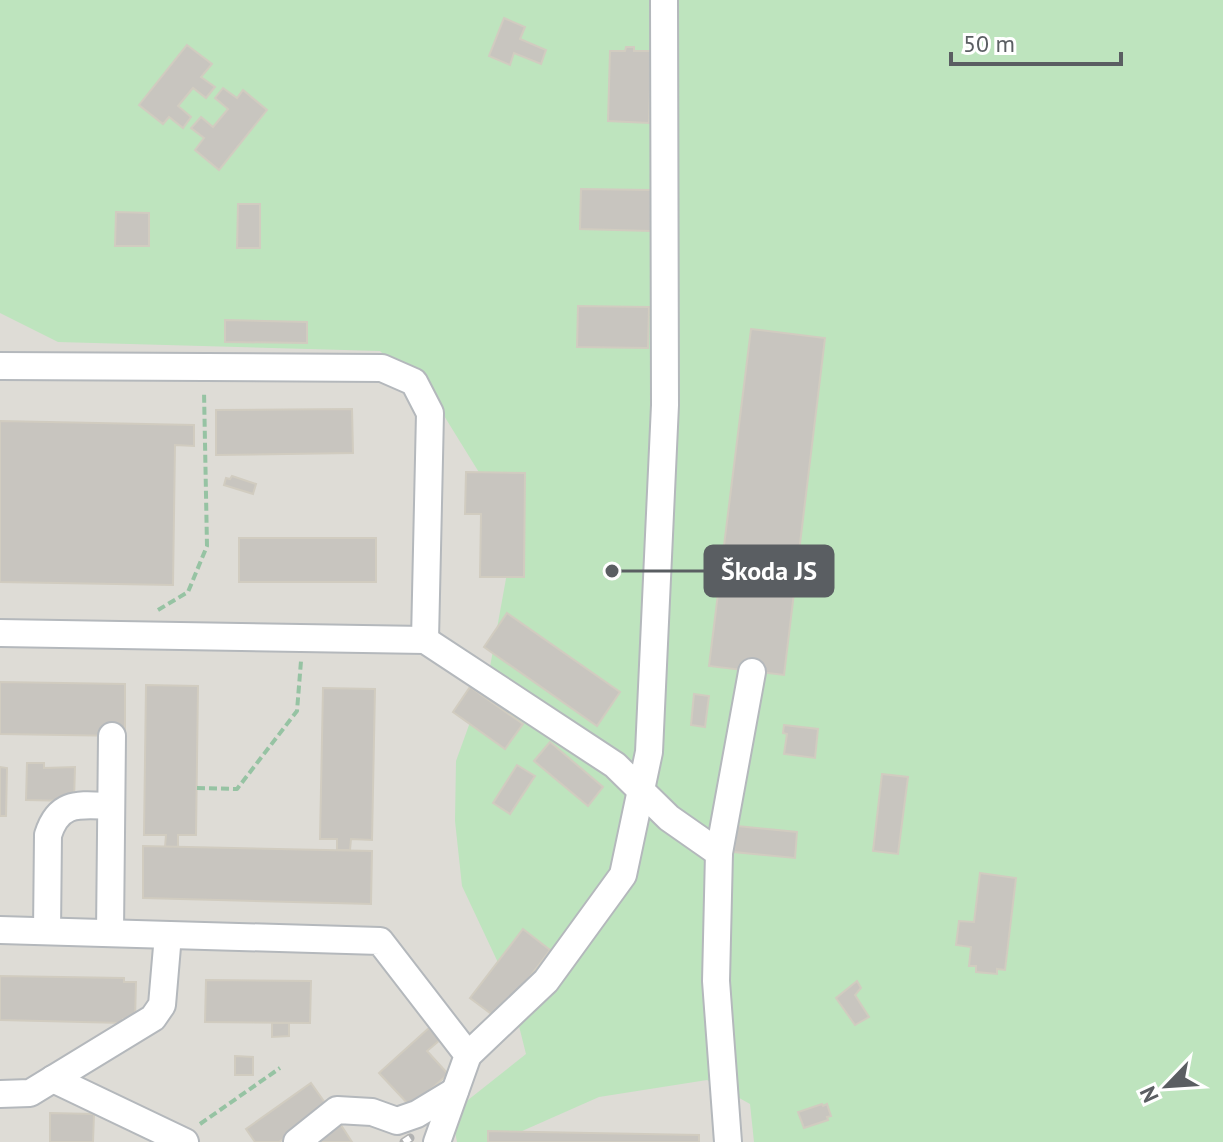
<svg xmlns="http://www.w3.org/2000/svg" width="1223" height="1142" viewBox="0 0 1223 1142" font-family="'PT Sans',sans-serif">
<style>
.industrial{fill:#dedcd6}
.green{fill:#bee4be}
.building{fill:#c8c5bf;stroke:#d1ccc0;stroke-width:2}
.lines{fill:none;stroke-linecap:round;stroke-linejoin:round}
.minor-casing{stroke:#b4b8bc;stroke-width:30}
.path{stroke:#96c3a3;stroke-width:4;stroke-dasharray:8 4;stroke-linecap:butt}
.minor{stroke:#fff;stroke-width:26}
.rail-casing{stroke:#b1b2b2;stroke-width:9}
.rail{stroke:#fff;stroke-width:6;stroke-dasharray:18;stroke-linecap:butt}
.leader{fill:none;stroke:#5a5e62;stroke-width:3}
.callout-dot{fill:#5a5e62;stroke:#fff;stroke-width:3}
.callout{fill:#5a5e62;stroke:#5a5e62;stroke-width:3}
.callout-label{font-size:26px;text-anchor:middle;font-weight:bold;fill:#fff}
</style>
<rect width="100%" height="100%" fill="#edeae2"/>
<rect class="industrial" x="0" y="0" width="1223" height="1142"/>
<polygon class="green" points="0,0 1223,0 1223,1142 754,1142 750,1104 707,1080 599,1097 497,1142 457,1142 453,1122 468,1100 526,1054 509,986 462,886 455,821 456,761 490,667 509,562 488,487 438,406 380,351 58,342 0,313"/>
<g class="building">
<polygon points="504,18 525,27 520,39 546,50 541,64 514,53 510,65 489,56"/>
<polygon points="187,45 212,64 201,77 215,87 206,98 193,88 178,106 191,117 183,128 169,117 163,124 139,105"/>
<polygon points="626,47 634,47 634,51 651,51 649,123 608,121 610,51 625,51"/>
<polygon points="223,88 237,98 243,90 267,110 219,170 195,150 204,138 191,128 201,117 213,127 228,109 215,98"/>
<polygon points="581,189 651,190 651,231 580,229"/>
<polygon points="238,204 260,204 260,248 237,248"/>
<polygon points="116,212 149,213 149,246 115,246"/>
<polygon points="578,306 649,307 648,348 577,347"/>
<polygon points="225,320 307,322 307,343 225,342"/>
<polygon points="751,329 825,338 784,675 709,666"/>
<polygon points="352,409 353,453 216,455 216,410"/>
<polygon points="0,421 194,425 194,446 175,445 173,585 0,582"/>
<polygon points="466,472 525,473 524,577 480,577 481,514 465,514"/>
<polygon points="232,476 256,484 253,494 224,485 226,478 230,479"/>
<rect x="239" y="538" width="137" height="44"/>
<polygon points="507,613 620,692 597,726 484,647"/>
<polygon points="0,682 125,684 125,736 0,734"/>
<polygon points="146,685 198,686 196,835 178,835 178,847 165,847 166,835 144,835"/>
<polygon points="470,687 523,724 505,749 453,712"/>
<polygon points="323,688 375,689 372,840 351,839 350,850 337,850 337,839 320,839"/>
<polygon points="694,694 709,696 705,727 691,725"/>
<polygon points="784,725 818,729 815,758 784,754 787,734 783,733"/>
<polygon points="550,742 603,787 588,806 534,761"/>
<polygon points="27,763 44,763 44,768 75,767 74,801 26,800"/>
<polygon points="517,765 535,776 510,814 493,803"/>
<polygon points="0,767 7,768 6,816 0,816"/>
<polygon points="882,774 908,777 898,854 873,851"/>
<polygon points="737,826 797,832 795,858 734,852"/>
<polygon points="143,846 372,851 371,904 143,898"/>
<polygon points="980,873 1016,878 1005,970 997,969 997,974 976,972 976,966 969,966 971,947 956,945 959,921 974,922"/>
<polygon points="523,929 550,950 498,1019 470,998"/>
<polygon points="0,976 124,978 124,982 136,982 135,1020 123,1019 123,1023 0,1020"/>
<polygon points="206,980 311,981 310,1023 205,1022"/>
<polygon points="857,981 861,988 855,995 869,1017 855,1025 836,998"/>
<polygon points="272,1023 289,1023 289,1036 272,1037"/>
<polygon points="429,1028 440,1040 427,1051 448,1074 411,1107 379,1073"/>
<polygon points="235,1056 253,1057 253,1075 235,1075"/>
<polygon points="311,1083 328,1107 279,1142 255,1142 246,1129"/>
<polygon points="822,1104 823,1106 827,1104 831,1116 827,1117 828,1120 804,1128 798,1112"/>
<polygon points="50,1113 94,1114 93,1142 50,1142"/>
<polygon points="339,1122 352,1142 310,1142"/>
<polygon points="488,1131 699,1135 699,1142 488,1142"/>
</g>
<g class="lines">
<g class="minor-casing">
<g id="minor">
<polyline points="0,366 382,368 414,382 430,413 425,640"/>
<polyline points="0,633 425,640 615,765 669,818 719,853"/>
<polyline points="0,930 380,941 468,1055 437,1142"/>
<path d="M47,931l1,-96c11,-35 32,-30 63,-29"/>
<polyline points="110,933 112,736"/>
<polyline points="468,1055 546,981 623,875 649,752 665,405 664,0"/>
<polyline points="53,1079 185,1142"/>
<polyline points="0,1094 30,1093 153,1018 162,1005 168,935"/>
<polyline points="297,1142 337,1110 372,1112 397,1121 417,1114 455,1091"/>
<polyline points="728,1142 716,981 719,853 752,672"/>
</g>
</g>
<g class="path">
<polyline points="158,610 188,592 207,546 204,391"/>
<polyline points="197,788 237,789 297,711 301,661"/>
<polyline points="200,1124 280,1068"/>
</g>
<use href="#minor" class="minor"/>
<g class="rail-casing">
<polyline id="rail" points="404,1142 410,1138"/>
</g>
<use href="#rail" class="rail"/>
</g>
<path class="leader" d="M612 571L705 571"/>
<circle class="callout-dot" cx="612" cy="571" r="8"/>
<rect class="callout" x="705" y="546" width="128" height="50" rx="8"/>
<g class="callout-label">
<text x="769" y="580">Škoda JS</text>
</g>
<g transform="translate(1167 1086) rotate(245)" stroke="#ffffff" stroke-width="6" paint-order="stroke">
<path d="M0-6L14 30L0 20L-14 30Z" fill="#5a5e62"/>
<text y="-12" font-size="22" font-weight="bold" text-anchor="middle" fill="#5a5e62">N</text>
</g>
<path d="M951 52v12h170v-12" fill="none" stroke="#5a5e62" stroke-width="4"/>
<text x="963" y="52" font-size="24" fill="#5a5e62" stroke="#ffffff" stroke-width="6" paint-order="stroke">50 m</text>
</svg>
